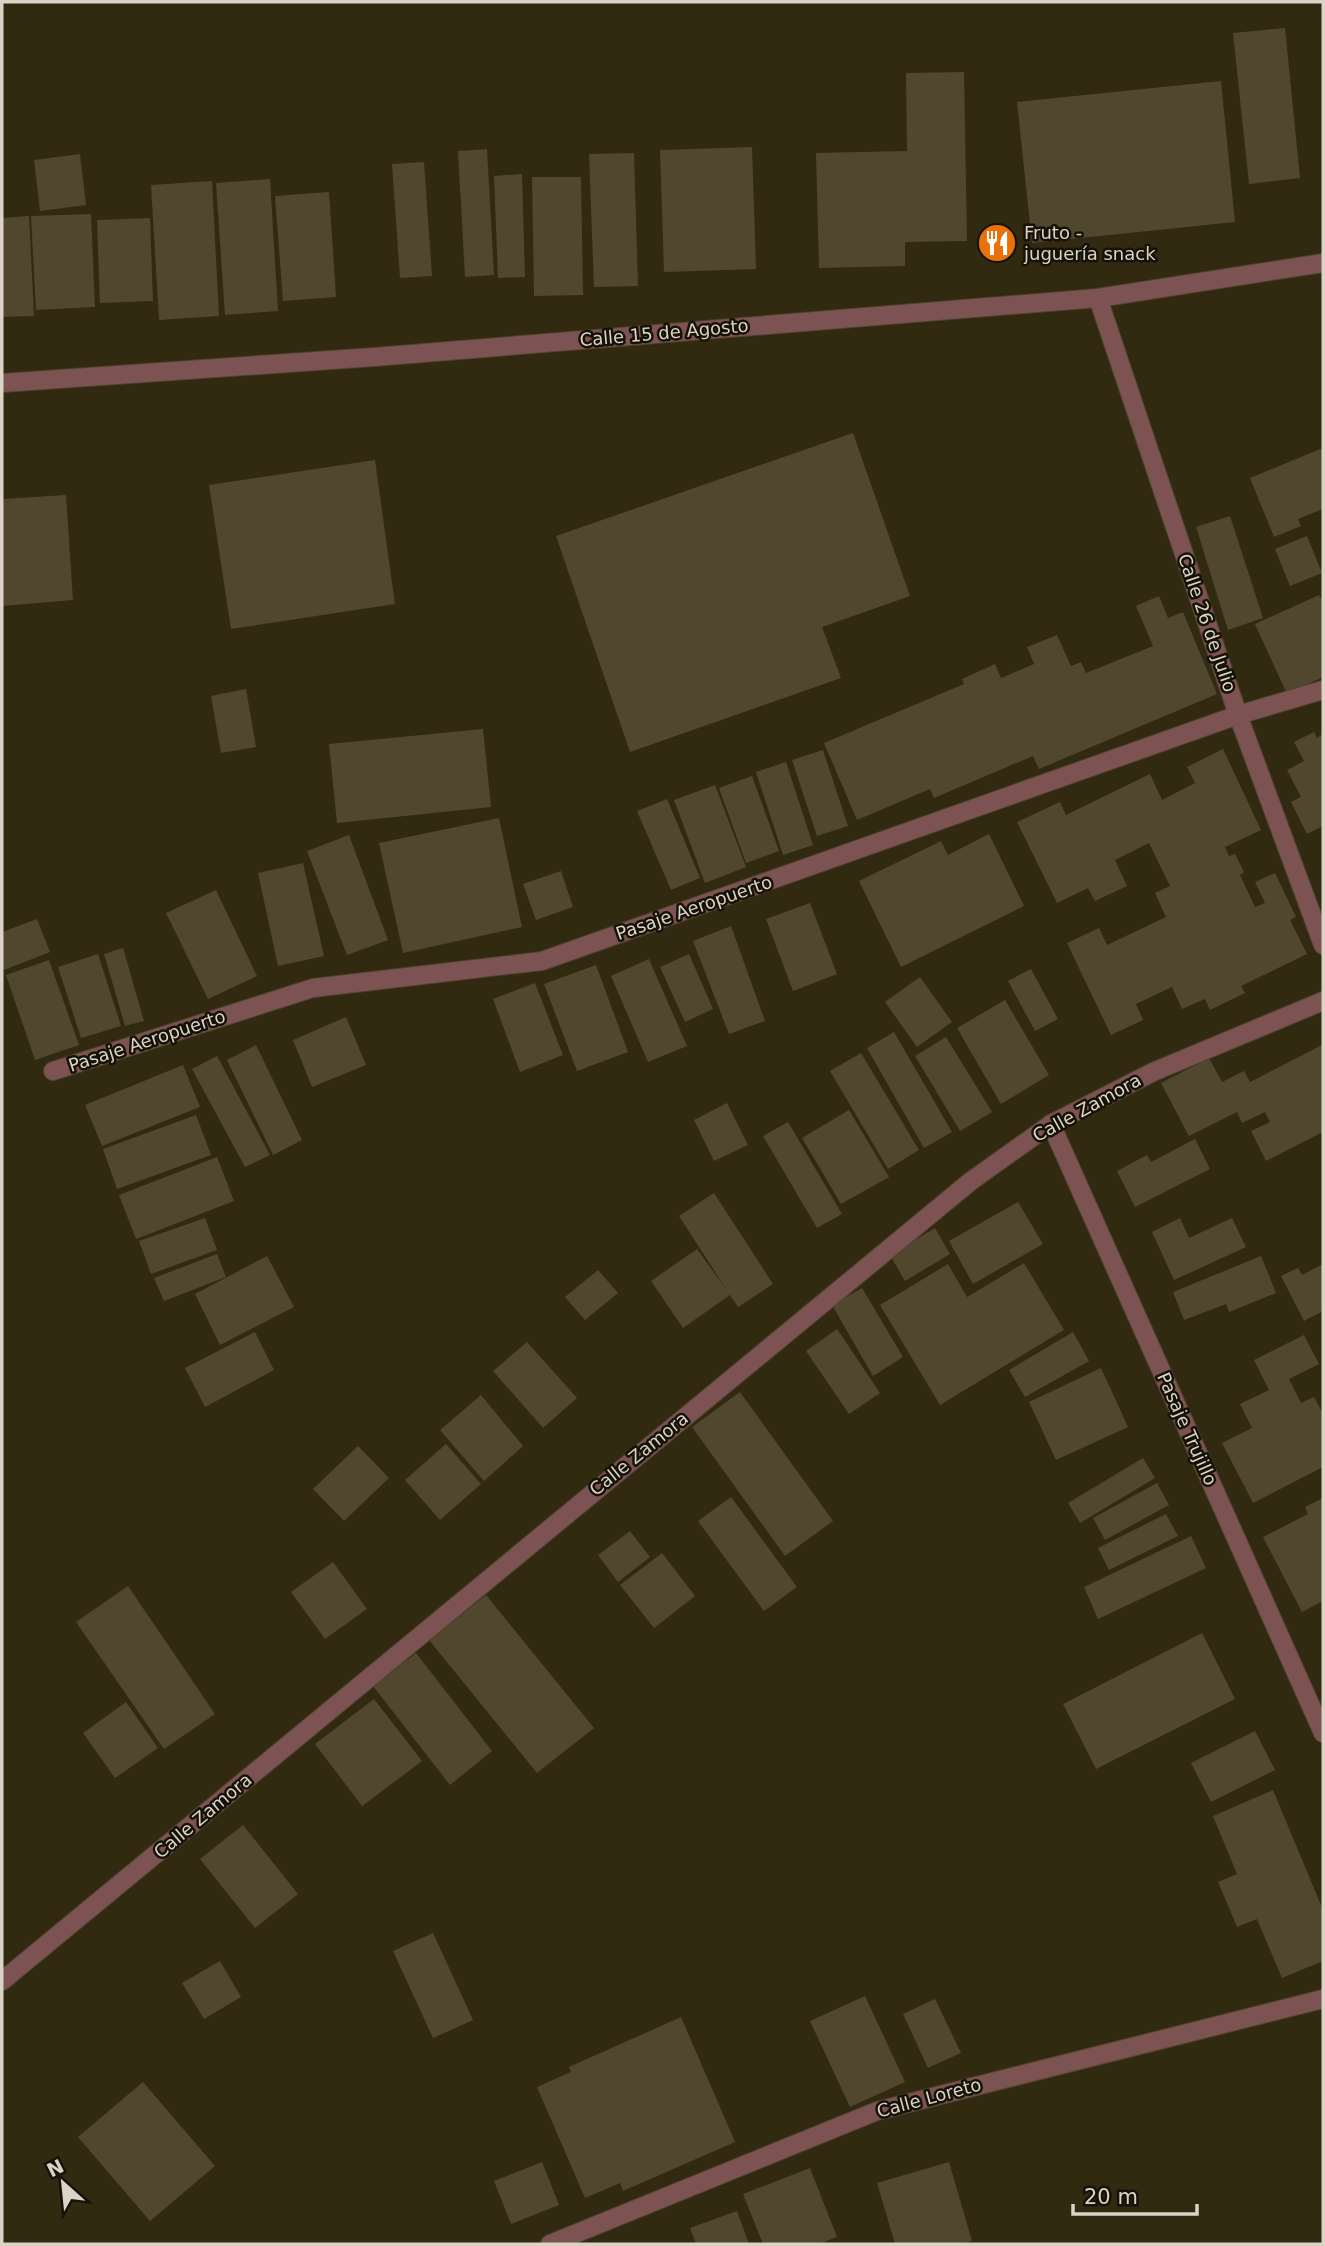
<svg xmlns="http://www.w3.org/2000/svg" width="1325" height="2246" viewBox="0 0 1325 2246" font-family="'DejaVu Sans',sans-serif">
<style>
.building{fill:#51472f}
.lines{fill:none;stroke-linecap:round;stroke-linejoin:round}
.minor-casing{stroke:#4d442e;stroke-width:20}
.tertiary-casing{stroke:#4d442e;stroke-width:20}
.minor{stroke:#7c5252;stroke-width:18}
.tertiary{stroke:#7c5252;stroke-width:18}
.labels{text-anchor:middle;stroke-width:5;stroke-linejoin:round;paint-order:stroke}
.poi-label{font-size:18px;fill:#dad4c6;stroke:#161208;text-anchor:start}
.street-label{font-size:18px;fill:#dad4c6;stroke:#161208}
</style>
<rect width="100%" height="100%" fill="#322911"/>
<g class="building">
<polygon points="1285,28 1300,178 1249,184 1233,33"/>
<polygon points="964,72 967,241 905,242 905,266 819,268 816,153 907,151 906,73"/>
<polygon points="1221,81 1235,222 1032,243 1017,102"/>
<polygon points="752,147 756,269 664,272 660,150"/>
<polygon points="487,149 494,275 465,277 458,151"/>
<polygon points="634,153 638,286 594,287 589,154"/>
<polygon points="80,154 86,205 40,211 34,160"/>
<polygon points="424,162 432,276 400,278 392,164"/>
<polygon points="522,174 525,277 498,278 494,176"/>
<polygon points="532,177 581,177 583,295 534,296"/>
<polygon points="270,179 278,311 225,315 216,183"/>
<polygon points="212,181 219,316 159,320 151,185"/>
<polygon points="329,192 336,297 283,301 275,196"/>
<polygon points="91,214 95,307 36,310 31,216"/>
<polygon points="29,216 34,316 2,317 2,218"/>
<polygon points="150,218 153,301 100,303 97,220"/>
<polygon points="853,433 910,596 822,627 841,678 630,752 556,536"/>
<polygon points="1323,448 1323,509 1298,519 1301,526 1274,537 1250,478"/>
<polygon points="375,460 395,604 231,629 209,485"/>
<polygon points="66,495 73,600 2,606 2,499"/>
<polygon points="1230,516 1263,618 1228,630 1196,527"/>
<polygon points="1307,536 1322,573 1290,586 1275,549"/>
<polygon points="1319,595 1323,602 1323,677 1287,694 1255,624"/>
<polygon points="1159,596 1168,618 1183,612 1217,694 1039,769 1033,756 934,798 930,789 857,820 824,743 964,684 962,679 995,664 1001,678 1034,664 1027,647 1057,635 1071,666 1081,662 1086,673 1153,646 1136,606"/>
<polygon points="246,689 256,747 221,753 211,696"/>
<polygon points="483,729 491,807 337,823 329,744"/>
<polygon points="1314,732 1317,738 1323,734 1323,826 1307,834 1291,802 1301,797 1287,770 1304,761 1294,742"/>
<polygon points="1223,749 1261,830 1225,847 1229,856 1235,854 1244,872 1240,875 1255,907 1265,903 1255,882 1275,873 1296,917 1290,920 1307,954 1241,986 1245,993 1210,1010 1205,999 1182,1009 1172,987 1136,1004 1143,1020 1111,1035 1067,943 1099,928 1107,945 1166,917 1155,893 1170,886 1149,843 1115,860 1127,886 1095,901 1088,888 1057,903 1017,822 1060,802 1066,815 1150,774 1162,800 1195,783 1187,767"/>
<polygon points="823,750 848,826 817,836 792,760"/>
<polygon points="786,762 813,845 783,855 756,772"/>
<polygon points="752,776 779,851 746,863 719,788"/>
<polygon points="715,785 746,867 705,883 674,800"/>
<polygon points="667,799 700,878 671,890 637,811"/>
<polygon points="499,818 522,927 403,953 379,843"/>
<polygon points="989,834 1024,906 901,967 859,881 941,841 948,855"/>
<polygon points="349,835 388,940 347,955 307,851"/>
<polygon points="303,863 324,956 278,966 258,873"/>
<polygon points="561,871 573,907 536,920 523,884"/>
<polygon points="216,890 257,976 208,999 166,913"/>
<polygon points="810,903 837,974 793,991 766,919"/>
<polygon points="37,919 50,952 4,970 2,964 2,932"/>
<polygon points="731,926 765,1021 729,1034 693,941"/>
<polygon points="123,948 144,1021 125,1026 104,954"/>
<polygon points="98,954 121,1026 81,1038 58,967"/>
<polygon points="689,954 713,1009 685,1022 660,967"/>
<polygon points="649,959 687,1046 648,1062 611,976"/>
<polygon points="49,960 79,1045 35,1060 6,975"/>
<polygon points="596,965 628,1052 577,1071 544,984"/>
<polygon points="1031,969 1058,1019 1035,1031 1008,981"/>
<polygon points="920,977 952,1022 917,1047 885,1002"/>
<polygon points="535,983 563,1055 520,1072 493,999"/>
<polygon points="1005,1000 1049,1075 1001,1104 957,1028"/>
<polygon points="346,1017 366,1065 312,1087 293,1040"/>
<polygon points="894,1032 952,1132 924,1148 867,1048"/>
<polygon points="946,1037 992,1112 960,1131 915,1056"/>
<polygon points="256,1045 302,1140 273,1155 227,1060"/>
<polygon points="1322,1045 1323,1132 1266,1161 1251,1131 1270,1122 1265,1112 1242,1123 1237,1112 1189,1136 1161,1083 1209,1058 1222,1082 1244,1071 1250,1082"/>
<polygon points="861,1053 919,1150 888,1169 830,1071"/>
<polygon points="217,1056 270,1155 245,1167 192,1069"/>
<polygon points="183,1065 200,1107 102,1146 85,1105"/>
<polygon points="727,1103 748,1145 714,1161 694,1120"/>
<polygon points="849,1110 889,1177 841,1204 802,1138"/>
<polygon points="196,1115 211,1155 117,1189 103,1149"/>
<polygon points="788,1122 842,1214 817,1228 763,1136"/>
<polygon points="1195,1139 1210,1169 1135,1207 1117,1171 1147,1155 1151,1162"/>
<polygon points="217,1157 234,1201 136,1239 119,1195"/>
<polygon points="714,1193 773,1284 738,1307 730,1295 683,1328 651,1281 697,1249 726,1289 679,1216"/>
<polygon points="1018,1202 1043,1244 973,1284 949,1241"/>
<polygon points="205,1218 217,1250 151,1274 139,1241"/>
<polygon points="1180,1218 1189,1238 1232,1218 1246,1247 1174,1280 1152,1232"/>
<polygon points="935,1228 950,1254 905,1281 890,1255"/>
<polygon points="217,1254 226,1277 164,1301 154,1278"/>
<polygon points="267,1256 294,1307 220,1345 195,1294"/>
<polygon points="1261,1256 1276,1293 1229,1312 1226,1304 1184,1320 1173,1292"/>
<polygon points="1024,1263 1064,1330 940,1405 880,1305 948,1264 967,1297"/>
<polygon points="1323,1264 1323,1311 1304,1321 1281,1276 1298,1268 1302,1275"/>
<polygon points="598,1270 618,1293 585,1320 565,1297"/>
<polygon points="862,1288 903,1357 873,1376 832,1305"/>
<polygon points="837,1329 880,1393 849,1414 806,1351"/>
<polygon points="255,1332 274,1370 205,1407 185,1368"/>
<polygon points="1073,1332 1089,1361 1025,1397 1009,1370"/>
<polygon points="1304,1335 1319,1364 1289,1379 1301,1403 1314,1397 1323,1414 1323,1467 1253,1503 1222,1443 1252,1428 1240,1404 1269,1390 1254,1360"/>
<polygon points="527,1342 577,1398 543,1428 493,1371"/>
<polygon points="1101,1368 1128,1427 1056,1460 1029,1402"/>
<polygon points="740,1392 833,1521 785,1556 692,1427"/>
<polygon points="481,1395 523,1446 484,1481 440,1430"/>
<polygon points="446,1444 481,1484 440,1520 405,1480"/>
<polygon points="358,1446 389,1478 344,1521 313,1489"/>
<polygon points="1143,1458 1155,1478 1080,1523 1068,1503"/>
<polygon points="1157,1483 1169,1505 1105,1540 1093,1518"/>
<polygon points="731,1497 797,1587 764,1611 698,1521"/>
<polygon points="1323,1498 1323,1601 1302,1612 1263,1537 1308,1514 1305,1507"/>
<polygon points="1166,1514 1178,1536 1109,1570 1098,1548"/>
<polygon points="630,1531 650,1557 618,1582 598,1555"/>
<polygon points="1191,1536 1206,1568 1098,1619 1084,1587"/>
<polygon points="662,1553 695,1596 654,1628 620,1585"/>
<polygon points="333,1562 367,1609 325,1639 291,1592"/>
<polygon points="128,1586 215,1714 164,1749 76,1622"/>
<polygon points="486,1595 594,1728 537,1773 429,1640"/>
<polygon points="1202,1633 1235,1699 1096,1769 1063,1704"/>
<polygon points="416,1653 492,1751 450,1785 373,1686"/>
<polygon points="374,1699 422,1761 362,1806 315,1744"/>
<polygon points="126,1702 158,1748 115,1778 83,1733"/>
<polygon points="1255,1731 1275,1770 1211,1802 1191,1763"/>
<polygon points="1273,1790 1323,1910 1323,1961 1282,1978 1257,1919 1237,1927 1218,1882 1237,1874 1213,1816"/>
<polygon points="243,1825 298,1894 255,1928 200,1859"/>
<polygon points="433,1933 473,2020 433,2038 393,1951"/>
<polygon points="220,1961 241,1997 204,2019 182,1983"/>
<polygon points="865,1996 905,2082 850,2107 810,2021"/>
<polygon points="935,1999 961,2053 928,2068 903,2014"/>
<polygon points="681,2017 735,2142 623,2191 620,2183 585,2198 537,2087 571,2072 569,2067"/>
<polygon points="143,2082 215,2166 150,2221 78,2137"/>
<polygon points="542,2162 559,2205 511,2224 494,2181"/>
<polygon points="949,2162 972,2241 961,2244 895,2244 877,2183"/>
<polygon points="810,2168 837,2237 819,2244 763,2244 743,2194"/>
<polygon points="737,2211 749,2244 696,2244 690,2228"/>
</g>
<g class="lines">
<g class="minor-casing">
<g id="minor">
<polyline points="1098,298 1238,715 1323,945"/>
<polyline points="53,1071 313,988 542,961 1238,715 1323,690"/>
<polyline points="1051,1124 1323,1733"/>
<polyline points="550,2244 877,2111 1323,1999"/>
</g>
</g>
<g class="tertiary-casing">
<g id="tertiary">
<polyline points="2,383 374,357 1098,298 1323,263"/>
<polyline points="2,1981 971,1181 1051,1124 1153,1072 1323,1001"/>
</g>
</g>
<use href="#minor" class="minor"/>
<use href="#tertiary" class="tertiary"/>
</g>
<defs>
<g id="restaurant-disc" transform="scale(2.0125)"><circle r="9.5" fill="#e8710a" stroke="#161208"/><path d="M-5-6h1v4h1v-4h1v4h1v-4h1v5L-1.5 .5V6h-2V.5L-5-1ZM5-6V6H3V1.5H1.5Q1.5-4 5-6Z" fill="#fff"/></g>
</defs>
<g fill-rule="evenodd">
<use href="#restaurant-disc" x="997" y="243"/>
</g>
<g class="labels">
<g class="poi-label">
<text x="1024" y="239">Fruto -<tspan x="1024" dy="21">juguería snack</tspan></text>
</g>
<g class="street-label">
<text transform="translate(664 333) rotate(-5)" y="6">Calle 15 de Agosto</text>
<text transform="translate(1207 623) rotate(71)" y="6">Calle 26 de Julio</text>
<text transform="translate(694 908) rotate(-19)" y="6">Pasaje Aeropuerto</text>
<text transform="translate(147 1041) rotate(-18)" y="6">Pasaje Aeropuerto</text>
<text transform="translate(1087 1108) rotate(-29)" y="6">Calle Zamora</text>
<text transform="translate(1187 1429) rotate(66)" y="6">Pasaje Trujillo</text>
<text transform="translate(639 1454) rotate(-39)" y="6">Calle Zamora</text>
<text transform="translate(203 1816) rotate(-40)" y="6">Calle Zamora</text>
<text transform="translate(929 2098) rotate(-15)" y="6">Calle Loreto</text>
</g>
</g>
<rect width="1325" height="2246" fill="none" stroke="#dad4c6" stroke-width="7"/>
<g transform="translate(63 2183) rotate(333)" stroke="#161208" stroke-width="5" paint-order="stroke">
<path d="M0-5L12 26L0 18L-12 26Z" fill="#dad4c6"/>
<text y="-10" font-size="19" font-weight="bold" text-anchor="middle" fill="#dad4c6">N</text>
</g>
<path d="M1073 2204v10h124v-10" fill="none" stroke="#dad4c6" stroke-width="3.5"/>
<text x="1084" y="2204" font-size="21" fill="#dad4c6" stroke="#161208" stroke-width="5" paint-order="stroke">20 m</text>
</svg>
